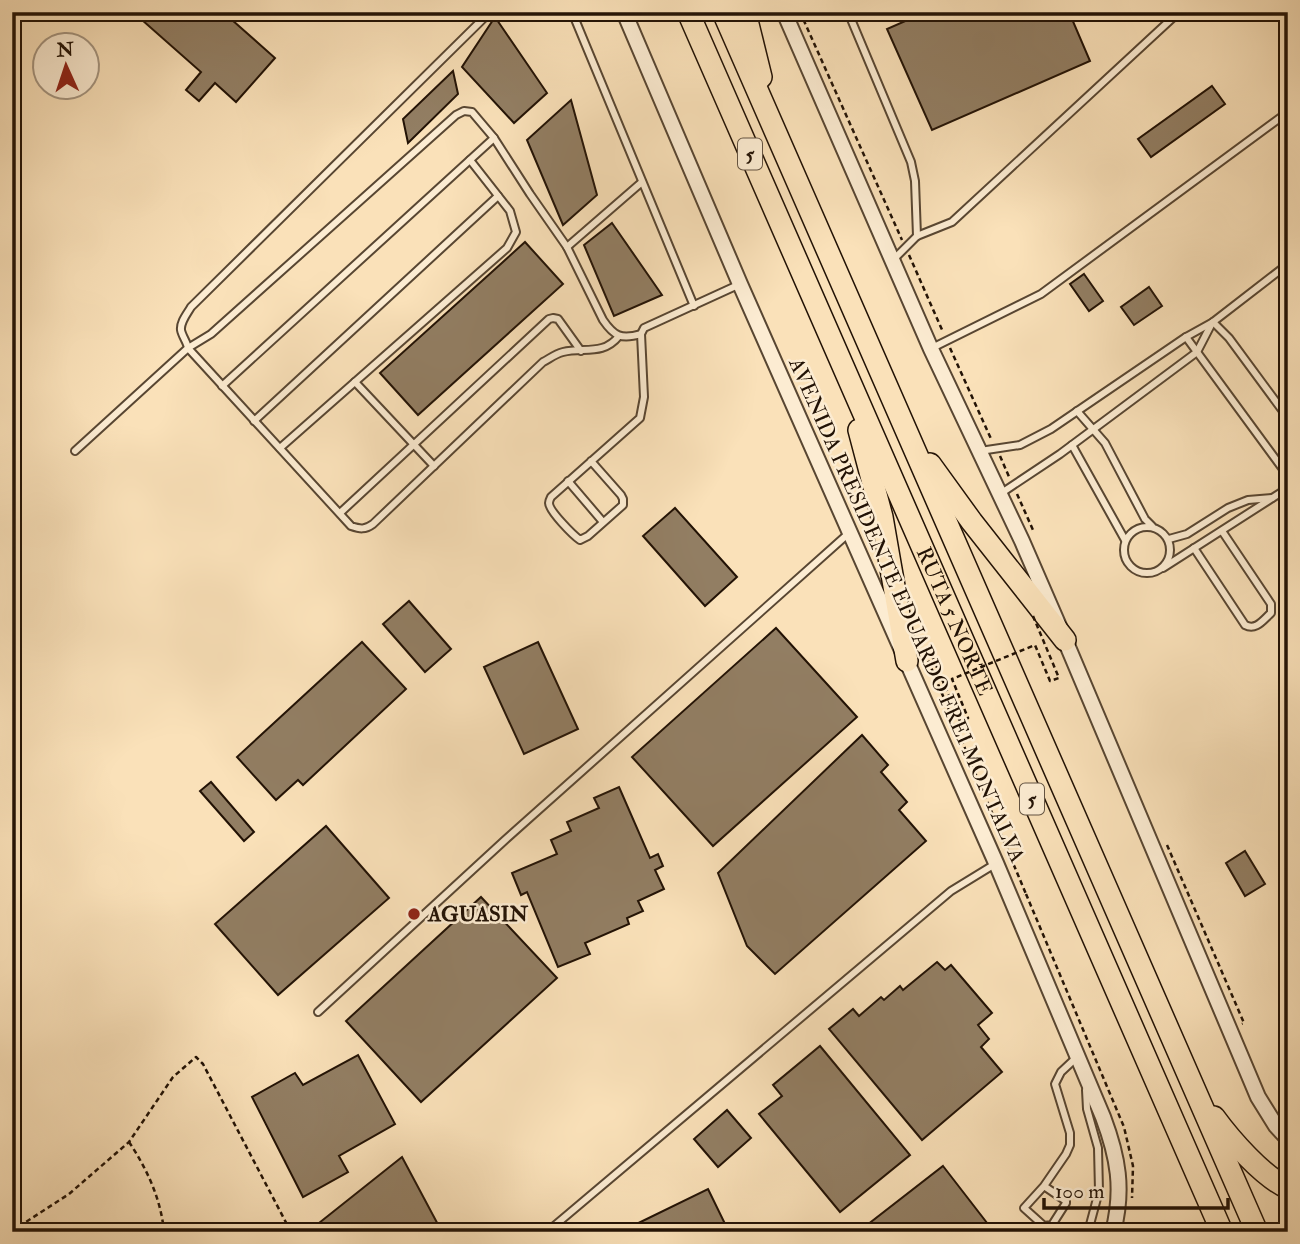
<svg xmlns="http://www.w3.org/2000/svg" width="1300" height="1244" viewBox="0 0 1300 1244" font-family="'IM FELL Double Pica',serif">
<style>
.building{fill:#927e63;stroke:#221205;stroke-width:2}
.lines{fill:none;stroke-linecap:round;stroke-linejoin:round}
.service-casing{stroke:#584632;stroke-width:10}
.tertiary-casing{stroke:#584632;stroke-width:18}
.motorway-casing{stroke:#221205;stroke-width:24}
.path{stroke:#221205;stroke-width:2.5;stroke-dasharray:5 3.5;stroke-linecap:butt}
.service{stroke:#fcecd2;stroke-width:6}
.tertiary{stroke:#fcecd2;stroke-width:14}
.motorway{stroke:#fae1b9;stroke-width:21}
.path-bridge{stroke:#221205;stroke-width:2.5;stroke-dasharray:5 3.5;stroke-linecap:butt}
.poi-dot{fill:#8f2418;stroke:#fcecd2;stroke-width:2.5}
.labels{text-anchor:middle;stroke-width:5;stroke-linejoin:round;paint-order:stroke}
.shield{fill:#fcecd2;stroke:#635342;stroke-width:2}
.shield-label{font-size:19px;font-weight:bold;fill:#221205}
.street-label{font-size:21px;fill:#221205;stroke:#fcecd2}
.poi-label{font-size:21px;font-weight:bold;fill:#221205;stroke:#fcecd2;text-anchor:start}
</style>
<rect width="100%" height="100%" fill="#fae1b9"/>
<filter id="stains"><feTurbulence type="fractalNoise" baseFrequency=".00286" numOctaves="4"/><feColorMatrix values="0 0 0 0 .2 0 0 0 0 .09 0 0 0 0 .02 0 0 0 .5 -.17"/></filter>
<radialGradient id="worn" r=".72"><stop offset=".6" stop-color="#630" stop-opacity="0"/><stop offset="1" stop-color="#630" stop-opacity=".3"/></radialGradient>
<g class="building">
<polygon points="133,12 223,12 275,58 236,102 215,83 199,101 186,90 201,72"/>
<polygon points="907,12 1069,12 1090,61 932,130 887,29 910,19"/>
<polygon points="495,17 547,93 514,123 462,67"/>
<polygon points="453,71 458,94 408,143 403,119"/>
<polygon points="1212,86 1225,104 1151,157 1138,139"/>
<polygon points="571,100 597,195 563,225 527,140"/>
<polygon points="612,223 662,295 614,316 584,245"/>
<polygon points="525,242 563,284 418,415 380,373"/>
<polygon points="1084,274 1103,301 1089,311 1070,284"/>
<polygon points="1149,287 1162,306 1134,325 1121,307"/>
<polygon points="675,508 737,577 705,606 643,536"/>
<polygon points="409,601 451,649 425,672 383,624"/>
<polygon points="776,628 857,717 713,846 632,757"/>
<polygon points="362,642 406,689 303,785 298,780 276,800 237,757"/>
<polygon points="538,642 578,729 524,754 484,667"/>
<polygon points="862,735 888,765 881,772 907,802 899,810 926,841 775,974 747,946 718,873"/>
<polygon points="211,782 254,832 244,841 200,791"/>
<polygon points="619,787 650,858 658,854 663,866 655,870 664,889 638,901 643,911 627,918 629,924 585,943 590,954 558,967 527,892 521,895 512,873 557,854 551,840 571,831 567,822 599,808 594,798"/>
<polygon points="326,826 389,898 278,995 215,924"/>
<polygon points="1245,851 1265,884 1245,896 1226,863"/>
<polygon points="481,897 557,978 421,1102 346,1021"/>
<polygon points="937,962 945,970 951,965 992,1013 978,1025 989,1039 981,1047 1002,1072 922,1140 829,1029 853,1009 859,1016 881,997 884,1000 900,986 903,990"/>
<polygon points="820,1046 910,1155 840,1212 759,1114 782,1096 773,1085"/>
<polygon points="358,1055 395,1124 339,1156 348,1172 303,1197 252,1097 295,1073 303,1085"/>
<polygon points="727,1110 751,1138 718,1167 694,1139"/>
<polygon points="402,1157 442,1232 323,1232 319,1223"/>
<polygon points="943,1166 994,1232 858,1232"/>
<polygon points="708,1189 729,1232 620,1232"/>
</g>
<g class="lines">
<g class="service-casing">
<g id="service">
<polyline points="572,12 694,306"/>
<polyline points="848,12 911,162 915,181 917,236"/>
<polyline points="567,247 642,182"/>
<polyline points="894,259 917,236 952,222 1179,12"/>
<polyline points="1213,322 1229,338 1288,418"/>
<path d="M619,336c-16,20 -35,11 -56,16 -8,2 -14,7 -20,10l-170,162c-8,6 -13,5 -22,2l-163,-178 23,-14 245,-219 8,-4 8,1 22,26 36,56 37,53 36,73c11,16 18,20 38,14"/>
<polyline points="1186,337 1288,476"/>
<polyline points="932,348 1041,294 1288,112"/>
<polyline points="355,382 434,466"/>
<polyline points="222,386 494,138"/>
<polyline points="1077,411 1105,443 1145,519 1152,526"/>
<polyline points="254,421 498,196"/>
<polyline points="1072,445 1125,540"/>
<polyline points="280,448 507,248 516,232 510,211 470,160"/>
<path d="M75,451l113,-103c-1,-6 -6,-12 -7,-18 -1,-8 6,-16 10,-23l299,-295"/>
<polyline points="980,451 1020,445 1051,429 1186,337 1213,322 1288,264"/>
<path d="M591,461l30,34 2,4v6l-35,31 -8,4c-7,-5 -31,-29 -31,-37 0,-2 1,-4 2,-6l89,-79 4,-21 -3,-63 3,-6 94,-43"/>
<polyline points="568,481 603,522"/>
<polyline points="1000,494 1060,454 1197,352 1212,323"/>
<polyline points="340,513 549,319 553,318 558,319 581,351"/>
<circle cx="1147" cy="550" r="23"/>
<polyline points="1169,539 1187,534 1228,508 1248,500 1272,498"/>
<path d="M1194,548l51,77c11,6 18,-5 26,-12v-9l-49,-73"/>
<polyline points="1163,568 1288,488"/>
<polyline points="318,1012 505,840 849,533"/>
<polyline points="1086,1090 1087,1109 1098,1148 1099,1191 1088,1232"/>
<polyline points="1044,1186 1066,1201 1066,1203 1052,1225 1044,1226 1024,1208 1044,1186 1066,1154 1070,1145 1070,1133 1055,1084 1061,1072 1077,1057"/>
<polyline points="547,1232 951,891 995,864"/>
</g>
</g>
<g class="tertiary-casing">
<g id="tertiary">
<path d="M624,12l116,272 256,579 107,254c15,40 21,72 10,115"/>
<polyline points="784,12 931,349 1022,541 1065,640 1258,1097 1276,1126 1288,1139"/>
</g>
</g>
<g class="motorway-casing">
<g id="motorway">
<path id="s1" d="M688,12l534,1220"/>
<polyline points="723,12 1257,1232"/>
<polyline points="745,12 761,77"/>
<polyline points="859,430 882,517 907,661"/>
<polyline points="930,464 972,522 1065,640"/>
<path d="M1214,1117c16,22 49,60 74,71"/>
</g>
</g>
<g class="path">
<polyline points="800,12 902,240"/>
<polyline points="909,255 943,332"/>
<polyline points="950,348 992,441"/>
<polyline points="1000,456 1010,479"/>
<polyline points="1017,494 1033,530"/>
<polyline points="925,653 1026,894 1024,895"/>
<polyline points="926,653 930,651 935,663"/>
<polyline points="1167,845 1244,1023 1242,1024"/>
<polyline points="1026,894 1124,1127 1133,1166 1132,1198"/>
<path d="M129,1142c18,27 32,57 35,90"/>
<polyline points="12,1231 69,1194 129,1142 173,1077 196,1057 203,1064 291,1232"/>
</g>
<use href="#service" class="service"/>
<use href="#tertiary" class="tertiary"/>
<use href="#motorway" class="motorway"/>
<polyline class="path-bridge" points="935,663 960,721 968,718 952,679 1035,645 1050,681 1059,678 1033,616"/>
</g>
<circle class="poi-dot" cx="414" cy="914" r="7"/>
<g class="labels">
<g class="shield">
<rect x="738" y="138.5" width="24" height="31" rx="5"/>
<rect x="1020" y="783.5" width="24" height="31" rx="5"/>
</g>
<g class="shield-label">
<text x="750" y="161">5</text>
<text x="1032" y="806">5</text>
</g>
<g class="street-label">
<text transform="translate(907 610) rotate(66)" y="7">AVENIDA PRESIDENTE EDUARDO FREI MONTALVA</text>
<text dy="7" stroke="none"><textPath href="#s1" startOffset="665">RUTA 5 NORTE</textPath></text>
</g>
<g class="poi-label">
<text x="428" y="921">AGUASIN</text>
</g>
</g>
<rect width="1300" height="1244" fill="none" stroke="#fae1b9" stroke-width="42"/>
<rect x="14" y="14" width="1272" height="1216" fill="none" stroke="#221205" stroke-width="3.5"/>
<rect x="21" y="21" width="1258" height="1202" fill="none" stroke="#221205" stroke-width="2"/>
<g transform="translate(66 66) rotate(357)"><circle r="33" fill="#fcecd2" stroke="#a59580" stroke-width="2"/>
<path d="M0-5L12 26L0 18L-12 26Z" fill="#8f2418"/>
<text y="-10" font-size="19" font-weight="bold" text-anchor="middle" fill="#221205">N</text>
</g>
<path d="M1044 1198v10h184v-10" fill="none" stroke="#221205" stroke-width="3.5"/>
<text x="1055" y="1198" font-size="21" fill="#221205" stroke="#fcecd2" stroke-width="5" paint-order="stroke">100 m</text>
<rect width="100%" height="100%" filter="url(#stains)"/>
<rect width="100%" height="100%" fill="url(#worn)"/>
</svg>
